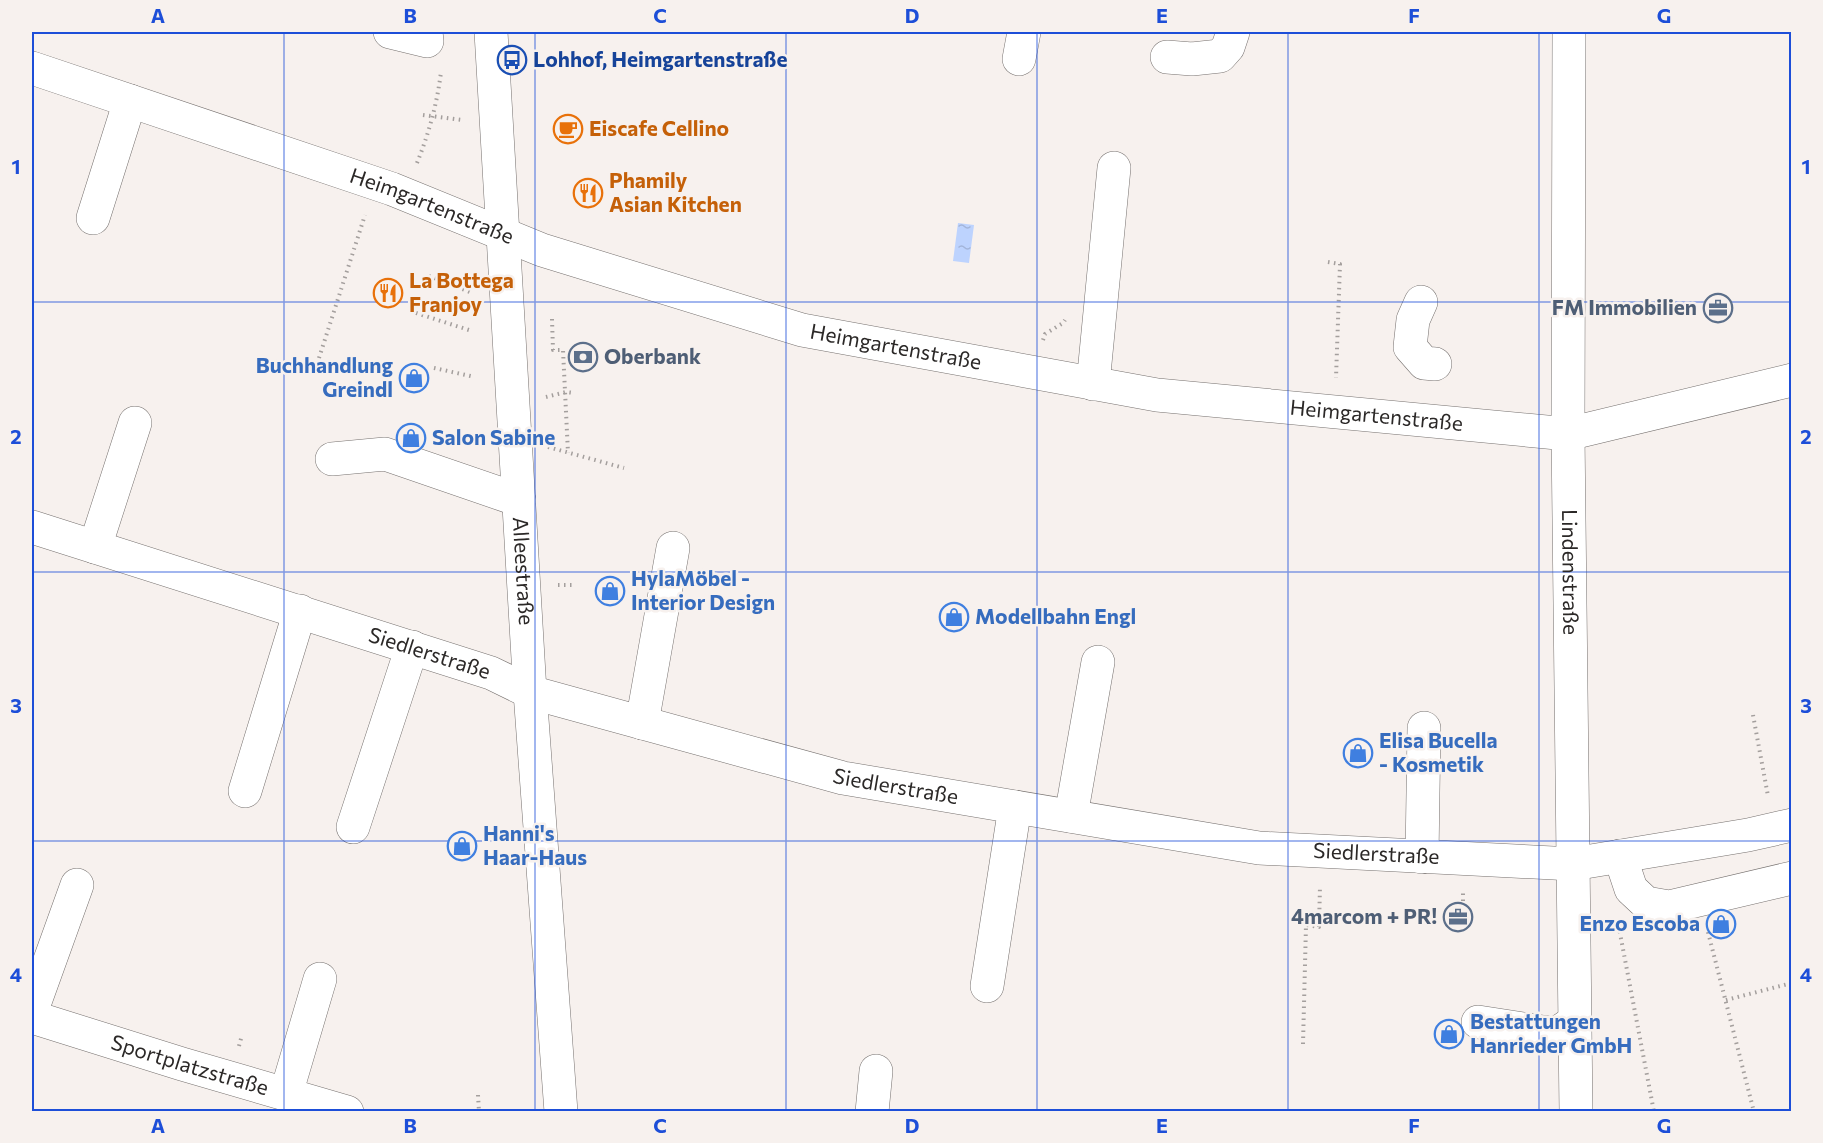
<svg xmlns="http://www.w3.org/2000/svg" width="1823" height="1143" viewBox="0 0 1823 1143" font-family="Commissioner,sans-serif">
<style>
.water{fill:url(#water-ripples)}
.lines{fill:none;stroke-linecap:round;stroke-linejoin:round}
.minor-casing{stroke:#76716f;stroke-width:34}
.path{stroke:#a49f9d;stroke-width:4;stroke-dasharray:1.5 4.5;stroke-linecap:butt}
.minor{stroke:#fff;stroke-width:33}
.grid{fill:none;stroke:#1d4ed8;stroke-width:1.5;stroke-opacity:0.55}
.labels{text-anchor:middle;stroke-width:5;stroke-linejoin:round;paint-order:stroke}
.transit-label{font-size:21px;font-weight:bold;fill:#164399;stroke:#f7f1ee;text-anchor:start}
.food-label{font-size:21px;font-weight:bold;fill:#c56008;stroke:#f7f1ee;text-anchor:start}
.street-label{font-size:21px;fill:#2b2827;stroke:#f7f1ee}
.service-label{font-size:21px;font-weight:bold;fill:#4e5e75;stroke:#f7f1ee;text-anchor:end}
.shop-label{font-size:21px;font-weight:bold;fill:#366cbe;stroke:#f7f1ee;text-anchor:start}
.neatline{fill:none;stroke:#1d4ed8;stroke-width:2}
.grid-label{font-size:20px;text-anchor:middle;font-weight:bold;fill:#1d4ed8}
</style>
<defs>
<pattern id="water-ripples" width="26" height="14" patternUnits="userSpaceOnUse" patternTransform="scale(1.5)"><rect width="26" height="14" fill="#bdd3fe"/><path d="M2 4q2-2 4 0t4 0M15 11q2-2 4 0t4 0" fill="none" stroke="#a3b5da"/></pattern>
</defs>
<rect width="100%" height="100%" fill="#f7f1ee"/>
<polygon class="water" points="958,223 974,225 969,263 953,261"/>
<g class="lines">
<g class="minor-casing">
<g id="minor">
<polyline points="390,32 427,41 426,32"/>
<path id="s1" d="M491,32l39,660 31,420"/>
<path id="s2" d="M1569,32l-1,402 8,678"/>
<polyline points="1167,57 1192,59 1220,56 1228,47 1233,32"/>
<polyline points="1019,59 1024,32"/>
<path id="s3" d="M32,68l360,121 150,61 260,80 355,65 411,39 224,-54"/>
<polyline points="93,218 130,101"/>
<polyline points="1421,302 1413,320 1410,347 1424,363 1435,364"/>
<polyline points="1093,384 1114,168"/>
<polyline points="332,459 385,454 519,500"/>
<path id="s4" d="M32,527l459,146 39,19 313,86 416,70 314,16 175,-29 44,-10"/>
<polyline points="95,547 135,423"/>
<polyline points="642,723 673,548"/>
<polyline points="245,791 300,611"/>
<polyline points="1071,816 1098,662"/>
<polyline points="353,827 412,647"/>
<polyline points="1620,856 1631,889 1646,903 1669,907 1792,878"/>
<polyline points="1422,857 1424,728"/>
<polyline points="987,986 1015,807"/>
<polyline points="32,1010 77,885"/>
<path id="s5" d="M32,1017l150,47 165,48"/>
<polyline points="1478,1022 1556,1034 1575,1021"/>
<polyline points="286,1094 320,979"/>
<polyline points="872,1112 876,1071"/>
</g>
</g>
<g class="path">
<polyline points="423,115 462,120"/>
<path d="M417,163c12,-30 20,-59 24,-91"/>
<polyline points="1328,262 1340,264 1336,378"/>
<polyline points="429,276 470,292"/>
<polyline points="416,313 472,331"/>
<polyline points="552,319 553,350 563,350 568,453"/>
<polyline points="1043,340 1045,334 1063,323 1065,320"/>
<polyline points="319,358 365,215"/>
<polyline points="434,368 475,377"/>
<polyline points="546,397 566,392 574,393"/>
<polyline points="548,447 624,468"/>
<polyline points="558,585 572,585"/>
<polyline points="1753,715 1768,796"/>
<polyline points="1463,901 1463,893"/>
<polyline points="1621,927 1619,928 1654,1112"/>
<polyline points="1708,932 1754,1112"/>
<polyline points="1726,1000 1792,983"/>
<polyline points="1303,1044 1306,925 1319,927 1320,886"/>
<polyline points="239,1046 242,1035"/>
<polyline points="478,1095 479,1112"/>
</g>
<use href="#minor" class="minor"/>
</g>
<path class="grid" d="M284,32v1080M535,32v1080M786,32v1080M1037,32v1080M1288,32v1080M1539,32v1080M32,302h1760M32,572h1760M32,841h1760"/>
<defs>
<g id="bus-ring" transform="scale(1.5)"><circle r="9.5" fill="#f7f1ee" stroke="#1a4fb4" stroke-width="1.5"/><path d="M-5-6H5V4H4V6H2V4H-2V6H-4V4H-5ZM-3.5-4V0h7V-4ZM-3.5 1.2v1.5H-2V1.2ZM2 1.2v1.5H3.5V1.2Z" fill="#1a4fb4"/></g>
<g id="cafe-ring" transform="scale(1.5)"><circle r="9.5" fill="#f7f1ee" stroke="#e8710a" stroke-width="1.5"/><path d="M-5.5-4.5H6V0H3Q3 3.5 0 3.5H-2.5Q-5.5 3.5-5.5 0ZM3-3.2v2h1.7v-2ZM-6 4.5H4V6H-6Z" fill="#e8710a"/></g>
<g id="restaurant-ring" transform="scale(1.5)"><circle r="9.5" fill="#f7f1ee" stroke="#e8710a" stroke-width="1.5"/><path d="M-5-6h1v4h1v-4h1v4h1v-4h1v5L-1.5 .5V6h-2V.5L-5-1ZM5-6V6H3V1.5H1.5Q1.5-4 5-6Z" fill="#e8710a"/></g>
<g id="office-ring" transform="scale(1.5)"><circle r="9.5" fill="#f7f1ee" stroke="#5c6f8a" stroke-width="1.5"/><path d="M-6-3h4V-5.5h4V-3h4V5H-6ZM-1-4.5V-3h2v-1.5ZM-6 0V1H6V0Z" fill="#5c6f8a"/></g>
<g id="bank-ring" transform="scale(1.5)"><circle r="9.5" fill="#f7f1ee" stroke="#5c6f8a" stroke-width="1.5"/><path d="M-6-4H6V4H-6ZM0-2.3a2.3 2.3 0 1 0 0 4.6a2.3 2.3 0 1 0 0-4.6Z" fill="#5c6f8a"/></g>
<g id="shop-ring" transform="scale(1.5)"><circle r="9.5" fill="#f7f1ee" stroke="#3f7fe0" stroke-width="1.5"/><path d="M-5-2.5h2.3a2.7 3.5 0 0 1 5.4 0H5L5.5 6h-11ZM-1.5-2.5h3a1.5 2.3 0 0 0-3 0Z" fill="#3f7fe0"/></g>
</defs>
<g fill-rule="evenodd">
<use href="#bus-ring" x="512" y="60"/>
<use href="#cafe-ring" x="568" y="129"/>
<use href="#restaurant-ring" x="588" y="193"/>
<use href="#restaurant-ring" x="388" y="293"/>
<use href="#office-ring" x="1718" y="308"/>
<use href="#bank-ring" x="583" y="357"/>
<use href="#shop-ring" x="414" y="378"/>
<use href="#shop-ring" x="411" y="438"/>
<use href="#shop-ring" x="610" y="591"/>
<use href="#shop-ring" x="954" y="617"/>
<use href="#shop-ring" x="1358" y="753"/>
<use href="#shop-ring" x="462" y="846"/>
<use href="#office-ring" x="1458" y="917"/>
<use href="#shop-ring" x="1721" y="924"/>
<use href="#shop-ring" x="1449" y="1034"/>
</g>
<g class="labels">
<g class="transit-label">
<text x="533" y="67">Lohhof, Heimgartenstraße</text>
</g>
<g class="food-label">
<text x="589" y="136">Eiscafe Cellino</text>
<text x="609" y="188">Phamily<tspan x="609" dy="24">Asian Kitchen</tspan></text>
<text x="409" y="288">La Bottega<tspan x="409" dy="24">Franjoy</tspan></text>
</g>
<g class="street-label">
<text dy="7" stroke="none"><textPath href="#s3" startOffset="423">Heimgartenstraße</textPath></text>
<text dy="7" stroke="none"><textPath href="#s3" startOffset="909">Heimgartenstraße</textPath></text>
<text dy="7" stroke="none"><textPath href="#s3" startOffset="1395">Heimgartenstraße</textPath></text>
<text dy="7" stroke="none"><textPath href="#s1" startOffset="540">Alleestraße</textPath></text>
<text dy="7" stroke="none"><textPath href="#s2" startOffset="540">Lindenstraße</textPath></text>
<text dy="7" stroke="none"><textPath href="#s4" startOffset="417">Siedlerstraße</textPath></text>
<text dy="7" stroke="none"><textPath href="#s4" startOffset="903">Siedlerstraße</textPath></text>
<text dy="7" stroke="none"><textPath href="#s4" startOffset="1389">Siedlerstraße</textPath></text>
<text dy="7" stroke="none"><textPath href="#s5" startOffset="165">Sportplatzstraße</textPath></text>
</g>
<g class="service-label">
<text x="1697" y="315">FM Immobilien</text>
<text x="604" y="364" text-anchor="start">Oberbank</text>
<text x="1437" y="924">4marcom + PR!</text>
</g>
<g class="shop-label">
<text x="393" y="373" text-anchor="end">Buchhandlung<tspan x="393" dy="24">Greindl</tspan></text>
<text x="432" y="445">Salon Sabine</text>
<text x="631" y="586">HylaMöbel -<tspan x="631" dy="24">Interior Design</tspan></text>
<text x="975" y="624">Modellbahn Engl</text>
<text x="1379" y="748">Elisa Bucella<tspan x="1379" dy="24">- Kosmetik</tspan></text>
<text x="483" y="841">Hanni's<tspan x="483" dy="24">Haar-Haus</tspan></text>
<text x="1700" y="931" text-anchor="end">Enzo Escoba</text>
<text x="1470" y="1029">Bestattungen<tspan x="1470" dy="24">Hanrieder GmbH</tspan></text>
</g>
</g>
<rect width="1823" height="1143" fill="none" stroke="#f7f1ee" stroke-width="66"/>
<rect x="33" y="33" width="1757" height="1077" class="neatline"/>
<g class="grid-label">
<text x="158" y="23">A</text>
<text x="410" y="23">B</text>
<text x="660" y="23">C</text>
<text x="912" y="23">D</text>
<text x="1162" y="23">E</text>
<text x="1414" y="23">F</text>
<text x="1664" y="23">G</text>
<text x="16" y="174">1</text>
<text x="1806" y="174">1</text>
<text x="16" y="444">2</text>
<text x="1806" y="444">2</text>
<text x="16" y="713">3</text>
<text x="1806" y="713">3</text>
<text x="16" y="982">4</text>
<text x="1806" y="982">4</text>
<text x="158" y="1133">A</text>
<text x="410" y="1133">B</text>
<text x="660" y="1133">C</text>
<text x="912" y="1133">D</text>
<text x="1162" y="1133">E</text>
<text x="1414" y="1133">F</text>
<text x="1664" y="1133">G</text>
</g>
</svg>
